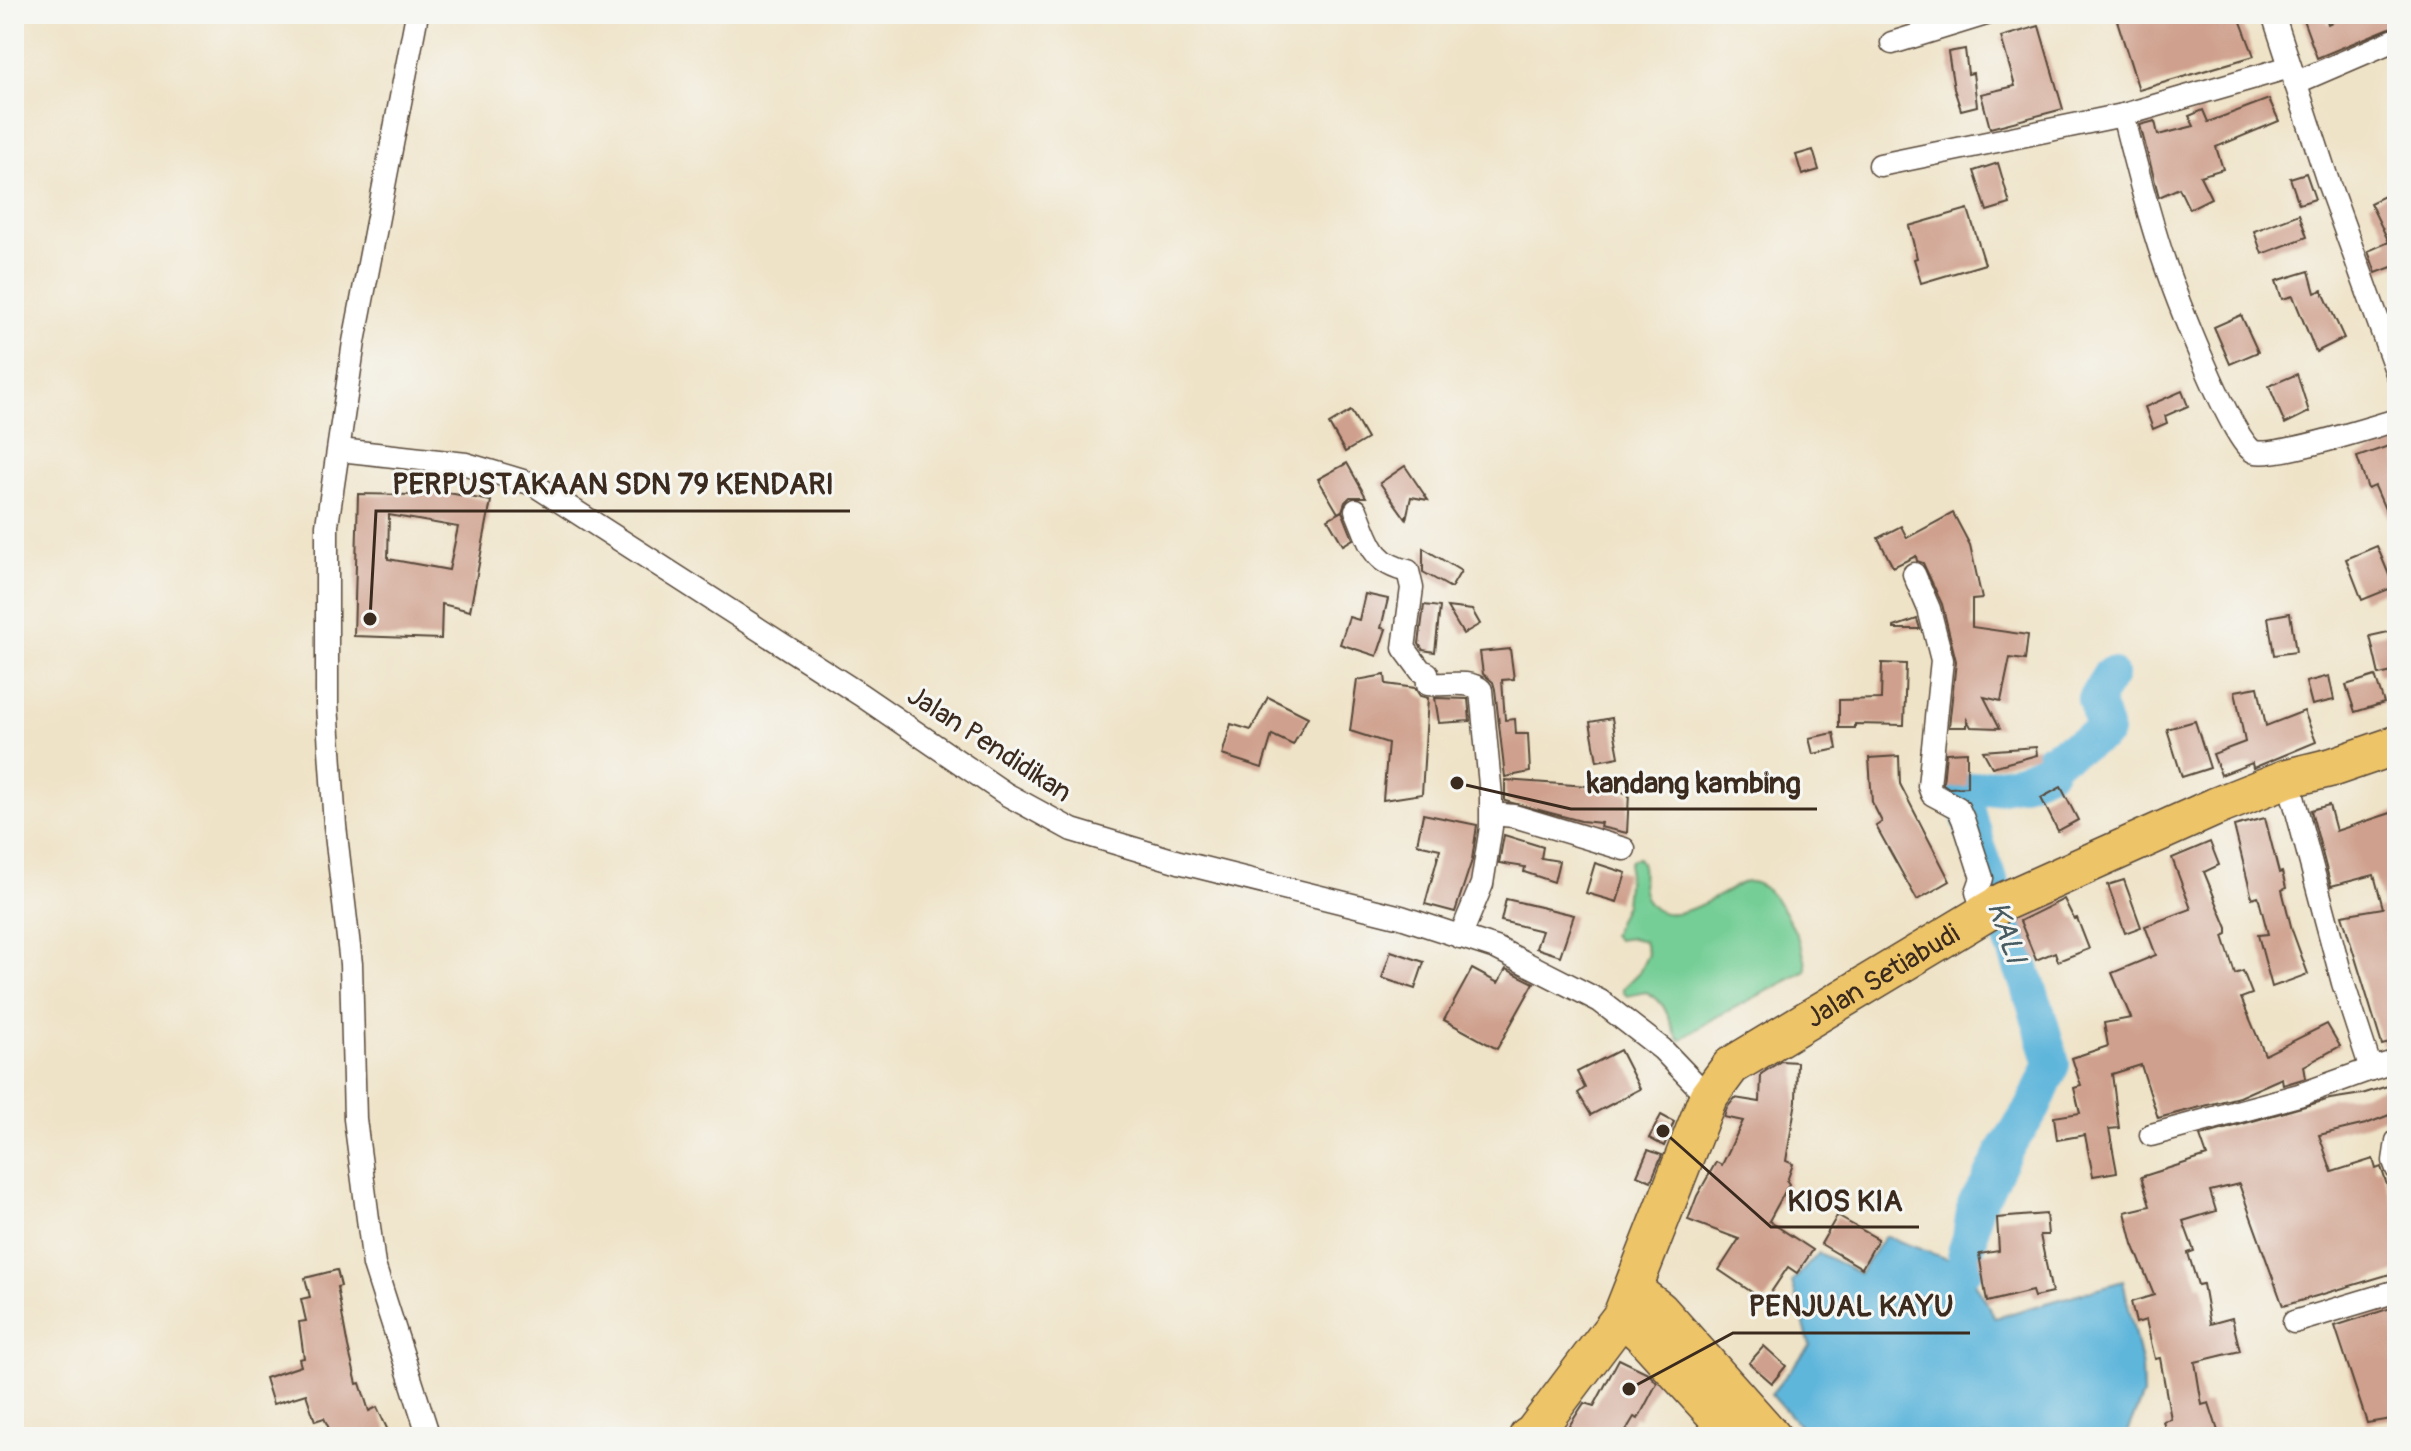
<svg xmlns="http://www.w3.org/2000/svg" width="2411" height="1451" viewBox="0 0 2411 1451" font-family="Pangolin,sans-serif">
<style>
.green{fill:#75ce95;stroke:#587c5a;stroke-width:2}
.water{fill:#5eb6db;stroke:#4c707c;stroke-width:2}
.lines{fill:none;stroke-linecap:round;stroke-linejoin:round}
.river{stroke:#5eb6db;stroke-width:36}
.building{fill:#cfa08d;fill-rule:evenodd}
.minor-casing{stroke:#564637;stroke-width:25}
.trunk-casing{stroke:#564637;stroke-width:41}
.minor{stroke:#fff;stroke-width:22}
.trunk{stroke:#eec469;stroke-width:38}
.labels{text-anchor:middle;stroke-width:6;stroke-linejoin:round;paint-order:stroke}
.street-label{font-size:28px;fill:#3b2a1e;stroke:#f6f6f2}
.water-label{font-size:30px;font-style:italic;fill:#475b60;stroke:#f6f6f2}
.leader{fill:none;stroke:#3b2a1e;stroke-width:3}
.callout-dot{fill:#3b2a1e;stroke:#f6f6f2;stroke-width:3}
.callout-label{font-size:30px;text-anchor:middle;font-weight:bold;fill:#3b2a1e;stroke:#f6f6f2;stroke-width:6;stroke-linejoin:round;paint-order:stroke}
</style>
<rect width="100%" height="100%" fill="#f6f6f2"/>
<filter id="ink" filterUnits="userSpaceOnUse"><feTurbulence type="fractalNoise" baseFrequency=".0125" numOctaves="2"/><feDisplacementMap in="SourceGraphic" scale="16" xChannelSelector="R" yChannelSelector="G"/><feConvolveMatrix kernelMatrix="1 2 1 2 8 2 1 2 1" color-interpolation-filters="sRGB"/></filter>
<filter id="wash" filterUnits="userSpaceOnUse"><feTurbulence type="fractalNoise" baseFrequency=".006" numOctaves="4" result="noise"/><feDisplacementMap in="SourceGraphic" scale="32" xChannelSelector="R" yChannelSelector="G"/><feGaussianBlur stdDeviation="1.8" result="paint"/><feColorMatrix in="noise" values="0 0 0 0 0 0 0 0 0 0 0 0 0 0 0 0 0 1.4 0 .05"/><feComposite in="paint" operator="in"/></filter>
<g filter="url(#wash)">
<rect width="100%" height="100%" fill="#efe3c7"/>
<path class="green" d="M1638,858c9,10 1,23 6,36 16,44 73,1 98,-11 5,-1 8,-2 13,0 23,6 53,67 51,88l-90,46 -36,23c-13,-18 -11,-38 -34,-48l-19,4 -4,-4v-4l17,-17 8,-17 -4,-13 -13,-3 -14,2 -5,-5 13,-31 4,-39 2,-5z"/>
<polygon class="water" points="1885,1236 1966,1266 1995,1318 2123,1281 2142,1367 2143,1395 2125,1437 1809,1437 1771,1394 1810,1346 1792,1282 1819,1253 1859,1274"/>
<g class="lines">
<polyline class="river" points="1966,1266 1965,1253 1970,1238 1975,1205 1986,1189 2004,1151 2033,1108 2052,1064 2036,1008 1978,847 1966,805 1966,792 2021,781 2049,769 2050,761 2105,732 2095,699 2110,675"/>
</g>
<g id="blocks">
<g class="building">
<polygon points="2115,14 2238,14 2254,56 2139,90"/>
<polygon points="2301,14 2325,14 2328,24 2351,14 2397,14 2397,25 2317,58"/>
<polygon points="2039,26 2063,109 1990,128 1981,94 2015,86 2001,37"/>
<polygon points="1965,49 1968,74 1973,73 1977,106 1961,110 1954,89 1948,52"/>
<polygon points="2269,99 2279,121 2216,147 2223,169 2200,176 2211,198 2189,209 2179,188 2159,197 2140,125 2155,121 2158,135 2194,126 2189,116 2203,110 2208,122"/>
<polygon points="1813,150 1819,170 1802,175 1796,155"/>
<polygon points="1998,163 2010,204 1987,211 1974,171"/>
<polygon points="2306,173 2315,199 2299,204 2290,178"/>
<polygon points="2397,190 2397,265 2376,273 2368,251 2389,242 2370,203"/>
<polygon points="1968,209 1985,264 1921,283 1914,259 1917,258 1909,226"/>
<polygon points="2299,214 2307,237 2262,254 2254,231"/>
<polygon points="2309,271 2315,293 2322,290 2344,338 2316,352 2293,296 2282,299 2276,281"/>
<polygon points="2241,315 2258,352 2230,364 2214,327"/>
<polygon points="2297,374 2309,412 2285,424 2269,386"/>
<polygon points="2182,391 2188,406 2165,416 2167,423 2153,429 2145,407"/>
<polygon points="1351,411 1367,439 1345,452 1329,424"/>
<polygon points="2397,443 2397,537 2375,486 2368,489 2357,457"/>
<polygon points="1347,463 1366,497 1350,497 1345,502 1342,511 1338,513 1318,479"/>
<polygon points="1405,466 1428,500 1411,497 1406,519 1380,483"/>
<path d="M417,487l74,14 -21,110 -28,-7 -1,35 -87,-3 4,-142 57,1zM389,515l69,12 -9,43 -61,-11z"/>
<polygon points="1342,511 1353,539 1343,545 1328,519"/>
<polygon points="1953,513 1970,545 1982,599 1972,600 1972,627 2028,635 2025,660 2010,658 2001,701 1984,697 2000,728 1971,727 1967,720 1967,727 1949,727 1956,661 1942,604 1923,563 1917,561 1916,556 1893,567 1878,538 1901,526 1907,538"/>
<polygon points="2377,546 2394,587 2362,600 2346,559"/>
<polygon points="1423,548 1461,571 1451,588 1423,572"/>
<polygon points="1365,594 1388,599 1381,628 1386,629 1377,656 1340,644 1349,617 1359,620"/>
<polygon points="1424,605 1440,607 1435,652 1423,650 1419,644"/>
<polygon points="1447,607 1472,610 1480,624 1463,634"/>
<polygon points="2290,613 2296,652 2274,655 2268,617"/>
<polygon points="1917,619 1920,629 1894,629 1894,627"/>
<polygon points="2397,630 2397,671 2379,675 2370,636"/>
<polygon points="1510,649 1514,679 1502,680 1505,720 1515,719 1516,734 1528,734 1530,772 1505,777 1495,689 1493,682 1483,674 1480,652"/>
<polygon points="1882,663 1906,664 1904,725 1855,724 1855,728 1839,728 1839,700 1881,699"/>
<polygon points="1385,675 1386,684 1415,688 1420,696 1428,698 1422,794 1383,800 1388,743 1350,731 1357,680"/>
<polygon points="2329,676 2334,700 2312,705 2306,682"/>
<polygon points="2375,676 2384,703 2355,712 2346,685"/>
<polygon points="2258,687 2266,726 2304,711 2316,742 2253,768 2252,763 2221,775 2213,754 2245,742 2235,691"/>
<polygon points="1268,697 1308,717 1293,745 1272,735 1262,768 1222,755 1231,724 1251,730"/>
<polygon points="1435,698 1468,699 1470,721 1439,723"/>
<polygon points="1612,718 1619,757 1597,761 1590,722"/>
<polygon points="2195,721 2210,768 2182,777 2167,729"/>
<polygon points="1834,733 1837,749 1813,754 1809,738"/>
<polygon points="2036,747 2037,755 1992,767 1983,751"/>
<polygon points="1967,752 1967,787 1949,788 1943,784 1946,753"/>
<polygon points="1899,756 1900,784 1950,881 1917,900 1876,826 1882,822 1872,802 1869,758"/>
<polygon points="1505,780 1601,787 1601,791 1629,793 1627,833 1600,827 1601,823 1581,821 1505,801"/>
<polygon points="2061,787 2078,820 2058,831 2041,798"/>
<polygon points="2329,805 2336,831 2397,811 2397,1041 2382,1045 2342,915 2383,908 2374,875 2331,886 2311,810"/>
<polygon points="1423,814 1477,825 1472,860 1455,912 1425,904 1440,849 1417,844"/>
<polygon points="2265,818 2279,873 2282,872 2286,888 2282,890 2292,930 2308,974 2272,987 2258,935 2268,934 2258,896 2252,898 2234,826"/>
<polygon points="1504,835 1543,847 1541,858 1559,861 1554,882 1524,872 1525,867 1499,863"/>
<polygon points="2210,842 2219,865 2204,872 2227,928 2227,934 2223,936 2235,974 2243,971 2252,994 2241,998 2265,1055 2327,1024 2340,1046 2304,1066 2306,1078 2283,1085 2282,1078 2239,1097 2158,1118 2141,1065 2112,1074 2119,1128 2109,1129 2117,1172 2093,1176 2085,1135 2057,1140 2054,1117 2080,1113 2074,1088 2081,1086 2072,1058 2108,1046 2104,1023 2131,1018 2112,973 2156,955 2145,926 2191,909 2172,858"/>
<polygon points="1595,863 1626,873 1617,902 1586,893"/>
<polygon points="2124,880 2141,927 2125,933 2108,885"/>
<polygon points="1506,899 1574,915 1560,956 1536,948 1542,931 1501,921"/>
<polygon points="2064,899 2074,919 2077,918 2089,949 2058,961 2055,952 2036,960 2020,921"/>
<polygon points="1391,951 1424,962 1415,989 1382,978"/>
<polygon points="1472,969 1498,983 1506,969 1534,983 1497,1049 1444,1020"/>
<polygon points="1620,1050 1640,1089 1591,1115 1578,1093 1585,1088 1577,1072"/>
<polygon points="1781,1061 1797,1062 1796,1101 1786,1161 1793,1164 1787,1181 1789,1184 1769,1221 1813,1250 1797,1273 1788,1267 1765,1301 1719,1270 1739,1239 1688,1220 1697,1196 1716,1162 1722,1165 1743,1121 1724,1117 1727,1108 1735,1098 1760,1102 1761,1074"/>
<polygon points="2394,1084 2397,1094 2397,1112 2366,1124 2319,1135 2332,1172 2373,1159 2376,1169 2381,1167 2397,1215 2397,1272 2283,1306 2239,1184 2210,1191 2216,1211 2183,1221 2194,1251 2188,1253 2198,1285 2203,1284 2210,1324 2232,1318 2240,1351 2195,1362 2202,1405 2209,1403 2219,1434 2210,1437 2167,1437 2163,1421 2171,1419 2160,1358 2155,1359 2146,1320 2136,1323 2131,1302 2154,1295 2133,1244 2125,1212 2150,1206 2141,1177 2207,1156 2200,1136 2330,1099 2362,1094"/>
<polygon points="1661,1115 1674,1122 1664,1146 1649,1138"/>
<polygon points="1648,1150 1662,1155 1651,1181 1637,1175"/>
<polygon points="2046,1214 2048,1235 2040,1235 2052,1293 2034,1297 2032,1291 1987,1302 1979,1254 1999,1251 1997,1218"/>
<polygon points="1837,1216 1878,1239 1862,1268 1821,1244"/>
<polygon points="337,1270 341,1286 337,1287 348,1347 357,1384 360,1383 369,1411 377,1407 391,1437 333,1437 324,1418 315,1421 306,1394 273,1404 265,1378 301,1366 299,1359 304,1358 299,1322 306,1321 301,1299 310,1297 305,1278"/>
<polygon points="2397,1306 2397,1418 2367,1423 2335,1326"/>
<polygon points="1764,1346 1786,1366 1772,1383 1749,1363"/>
<polygon points="1619,1359 1648,1373 1657,1383 1638,1419 1634,1417 1622,1437 1562,1437 1584,1403 1594,1406"/>
</g>
</g>
</g>
<g filter="url(#ink)">
<use href="#blocks" fill-opacity="0" stroke="#564637" stroke-width="2"/>
<g class="lines">
<g class="minor-casing">
<g id="minor">
<polyline points="417,14 354,342 327,525 327,704 335,826 351,964 355,1119 374,1265 429,1437"/>
<polyline points="2273,14 2329,185 2397,373"/>
<polyline points="1892,43 1986,14"/>
<polyline points="2295,83 2397,39"/>
<path d="M2123,115c13,51 26,103 43,152 9,26 68,181 89,185 25,5 113,-24 142,-32"/>
<polyline points="1880,165 2123,115 2290,67"/>
<polyline points="340,450 466,464 533,484 861,695 1006,794 1072,830 1179,862 1401,917 1496,948 1600,1001 1662,1049 1708,1097"/>
<path d="M1356,510c14,32 15,53 52,61l4,17 -8,60 17,23 6,2 1,11c16,2 41,-5 53,6l10,106v31l-9,57 -22,53"/>
<polyline points="1914,574 1929,609 1942,660 1929,786 1932,794 1958,808 1963,819 1982,878 1977,892 1984,912"/>
<polyline points="2288,778 2343,983 2371,1069 2397,1061"/>
<polyline points="1492,814 1514,816 1624,849"/>
<polyline points="2151,1135 2299,1095 2371,1069"/>
<polyline points="2397,1141 2394,1161 2397,1169"/>
<polyline points="2294,1322 2397,1291"/>
</g>
</g>
<g class="trunk-casing">
<g id="trunk">
<polyline points="1633,1290 1659,1310 1772,1437"/>
<polyline points="1622,1316 1643,1335 1736,1437"/>
<path id="s1" d="M1528,1437l5,-3 89,-118 86,-219 23,-31 274,-165 210,-94 73,-29 45,-11 64,-22"/>
</g>
</g>
<use href="#minor" class="minor"/>
<use href="#trunk" class="trunk"/>
</g>
</g>
<g class="labels">
<g class="street-label">
<text transform="translate(990 743) rotate(33)" y="10">Jalan Pendidikan</text>
<text dy="10" stroke="none"><textPath href="#s1" startOffset="604">Jalan Setiabudi</textPath></text>
</g>
<g class="water-label">
<text transform="translate(2007 932) rotate(71)" y="10">KALI</text>
</g>
</g>
<path class="leader" d="M370 619L376 511H850M1457 783L1571 809H1817M1663 1131L1771 1227H1919M1629 1389L1733 1333H1970"/>
<g class="callout-dot">
<circle cx="370" cy="619" r="8"/>
<circle cx="1457" cy="783" r="8"/>
<circle cx="1663" cy="1131" r="8"/>
<circle cx="1629" cy="1389" r="8"/>
</g>
<g class="callout-label">
<text x="613" y="494">PERPUSTAKAAN SDN 79 KENDARI</text>
<text x="1694" y="793">kandang kambing</text>
<text x="1845" y="1211">KIOS KIA</text>
<text x="1851" y="1316">PENJUAL KAYU</text>
</g>
<rect width="2411" height="1451" fill="none" stroke="#f6f6f2" stroke-width="48"/>
</svg>
